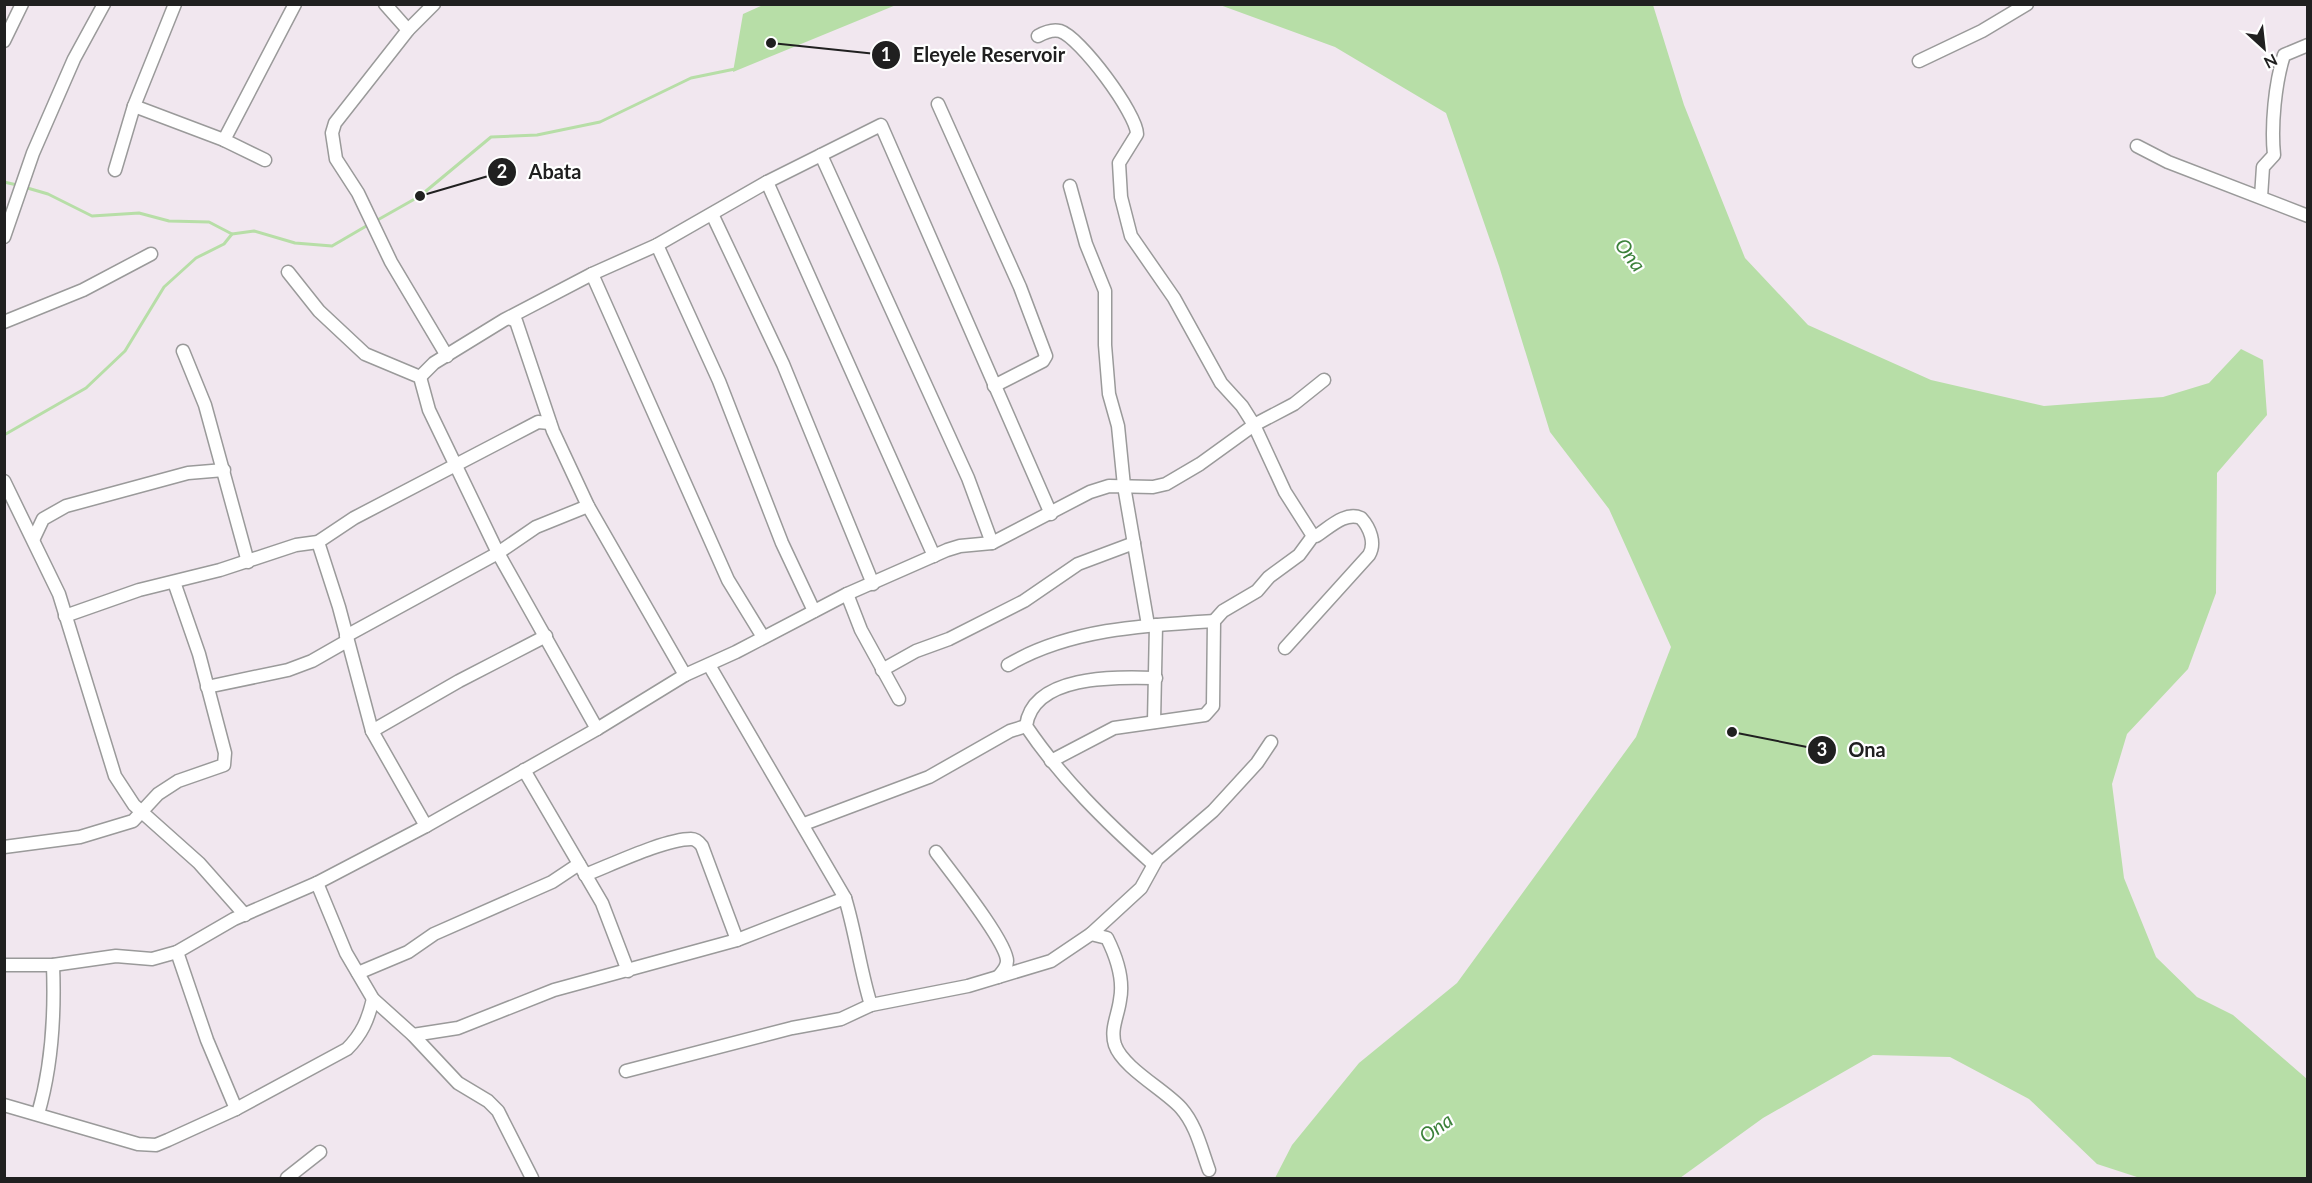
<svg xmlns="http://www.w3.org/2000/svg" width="2312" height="1183" viewBox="0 0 2312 1183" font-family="Lato,sans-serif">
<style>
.water{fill:#b7dea7}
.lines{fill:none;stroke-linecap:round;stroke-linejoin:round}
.stream{stroke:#b7dea7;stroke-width:3}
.minor-casing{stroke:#9a9a9a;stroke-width:15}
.minor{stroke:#fff;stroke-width:12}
.labels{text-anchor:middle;stroke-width:4.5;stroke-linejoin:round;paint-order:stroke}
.water-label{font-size:20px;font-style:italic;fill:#3b813a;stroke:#fff}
.leader{fill:none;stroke:#202020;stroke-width:2}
.callout-dot{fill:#202020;stroke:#fff;stroke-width:2}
.mark-label{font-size:18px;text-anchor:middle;font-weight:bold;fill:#fff}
.callout-label{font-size:20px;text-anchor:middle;font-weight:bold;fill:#202020;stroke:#fff;stroke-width:4.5;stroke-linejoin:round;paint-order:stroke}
</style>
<rect width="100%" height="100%" fill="#f1e7ef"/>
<g class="water">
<polygon points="763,5 763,4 896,5 733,72 743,14"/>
<polygon points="1220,5 1653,5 1684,105 1745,258 1808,325 1931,380 2044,406 2163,397 2209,383 2241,349 2263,360 2267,415 2217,473 2216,593 2188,669 2127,734 2112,784 2124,878 2156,957 2197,997 2233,1015 2307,1079 2307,1178 2140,1178 2097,1164 2029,1099 1950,1057 1873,1055 1763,1118 1680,1178 1275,1178 1292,1145 1359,1063 1457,983 1636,737 1671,647 1609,509 1550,432 1499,266 1446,113 1335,47"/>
</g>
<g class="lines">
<g class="stream">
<polyline points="4,182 17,185"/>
<polyline points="24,187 48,194 92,216 139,213 169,221 209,222 232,234"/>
<polyline points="374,222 420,196 491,137 537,135 600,122 691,78 735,69"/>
<polyline points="4,435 86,388 125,351 164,287 196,258 224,244 232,234 254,231 295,243 332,246 368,225"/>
</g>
<g class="minor-casing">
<g id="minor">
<polyline points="385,4 408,30"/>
<polyline points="434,4 408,30 335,123 332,133 336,159 358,193 391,262 447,356"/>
<path d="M1038,36c7,-4 14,-7 22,-5 20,6 77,83 77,103l-18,29 2,34 10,39 43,62 47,85 21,23 12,19 31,67 28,44"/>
<polyline points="4,41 22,4"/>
<polyline points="1919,61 1982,31 2027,4"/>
<polyline points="938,104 1020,287 1046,356 1043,361 994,386"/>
<polyline points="134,106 224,140 265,160"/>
<polyline points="224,140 295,4"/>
<polyline points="2137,146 2168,162 2308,216"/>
<polyline points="821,155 968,478 992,543"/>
<polyline points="115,170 134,106 175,4"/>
<polyline points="767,182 934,556"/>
<polyline points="1070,186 1086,244 1105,291 1105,345 1109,394 1118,426 1124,486 1148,625"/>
<path d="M2261,197l2,-30 11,-12c-3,-29 1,-72 10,-100l24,-10"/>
<polyline points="712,214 783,364 873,584"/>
<polyline points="4,237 33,153 74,59 104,4"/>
<polyline points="657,245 719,381 782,543 814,611"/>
<polyline points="288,272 319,311 365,354 420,377 429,410 498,553 597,729"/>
<polyline points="592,274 728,580 763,637"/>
<polyline points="511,319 516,321 553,431 588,506 685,675"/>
<polyline points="4,322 83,290 151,254"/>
<polyline points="183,351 205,405 248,562"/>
<polyline points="420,377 434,363 504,320 592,274 657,245 767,182 881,125 1051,514"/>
<polyline points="4,481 59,594 115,776 134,805 199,863 245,915"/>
<polyline points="34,538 43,519 66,506 188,473 224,470"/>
<polyline points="318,542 339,607 372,731 426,826"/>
<polyline points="847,594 861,630 899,699"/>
<polyline points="65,616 139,590 220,570 296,545 318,542 354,518 538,422 550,423"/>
<polyline points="346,636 498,553 536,527 588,506"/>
<path d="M709,665l136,233c11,36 15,72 26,107"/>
<path d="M1008,665c60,-36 137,-40 206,-44"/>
<polyline points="882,670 916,651 949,639 1024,601 1078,564 1134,543"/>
<polyline points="207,687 288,670 312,661 347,641"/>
<polyline points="1154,722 1156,625"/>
<polyline points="372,731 459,681 546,636"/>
<path d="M1051,761l63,-33 91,-13 8,-9 1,-85 9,-10 34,-20 12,-14 30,-22 14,-19h3c13,-8 29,-25 45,-18 9,10 15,25 8,37l-84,93"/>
<polyline points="524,770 602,903 628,971"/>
<polyline points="804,824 929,777 1010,731 1026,726"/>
<polyline points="4,847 80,837 133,821 158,794 178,781 224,765 225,753 199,654 174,582"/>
<path d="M936,852c14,19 71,90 71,109 0,7 -5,11 -9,16"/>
<path d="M1153,864c-47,-42 -92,-86 -127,-138 7,-52 91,-49 130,-48"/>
<path d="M585,875c26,-10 80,-36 106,-36 5,0 8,3 11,7l35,94"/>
<polyline points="317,883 346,953 373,999 413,1035 458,1083 488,1101 498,1111 532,1178"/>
<path d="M1091,934l16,4c9,18 17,42 13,62 -2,16 -10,29 -5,45 8,23 50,45 66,63 15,17 20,40 28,62"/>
<polyline points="177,952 207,1040 236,1109"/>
<polyline points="4,965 53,965 116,956 152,959 177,952 234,919 317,883 426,826 597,729 685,675 736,652 847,594 947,550 960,546 992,543 1090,492 1109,486 1153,487 1166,484 1200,464 1254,425 1294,404 1324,380"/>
<polyline points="358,973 408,952 434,934 552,882 579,864"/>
<polyline points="413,1035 458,1028 554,990 737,940 845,898"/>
<polyline points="626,1071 792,1028 841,1019 871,1005 968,986 1051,961 1091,934 1141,888 1157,859 1213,811 1257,763 1271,742"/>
<path d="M4,1105l134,39 18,1 12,-5 68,-31 111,-60c15,-15 21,-29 26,-50"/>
<path d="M38,1114c14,-48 17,-99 15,-149"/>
<polyline points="287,1178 320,1152"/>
</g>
</g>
<use href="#minor" class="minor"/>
</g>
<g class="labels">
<g class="water-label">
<text transform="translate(1630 255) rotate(53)" y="7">Ona</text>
<text transform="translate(1436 1128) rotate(-35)" y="7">Ona</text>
</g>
</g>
<path class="leader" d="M771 43L886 55M420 196L502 172M1732 732L1822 750"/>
<g class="callout-dot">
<circle cx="771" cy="43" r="6"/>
<circle cx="420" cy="196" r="6"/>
<circle cx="1732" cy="732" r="6"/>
<circle cx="886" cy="55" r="15"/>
<circle cx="502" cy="172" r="15"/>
<circle cx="1822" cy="750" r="15"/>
</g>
<g class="mark-label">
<text x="886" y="61">1</text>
<text x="502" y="178">2</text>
<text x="1822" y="756">3</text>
</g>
<g class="callout-label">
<text x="989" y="62">Eleyele Reservoir</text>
<text x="555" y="179">Abata</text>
<text x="1867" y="757">Ona</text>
</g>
<rect width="2312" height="1183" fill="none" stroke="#202020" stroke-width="12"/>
<g transform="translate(2264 48) rotate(153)" stroke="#ffffff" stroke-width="4.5" paint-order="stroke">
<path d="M0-4.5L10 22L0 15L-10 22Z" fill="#202020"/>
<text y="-9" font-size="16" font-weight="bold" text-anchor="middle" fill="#202020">N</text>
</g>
</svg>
